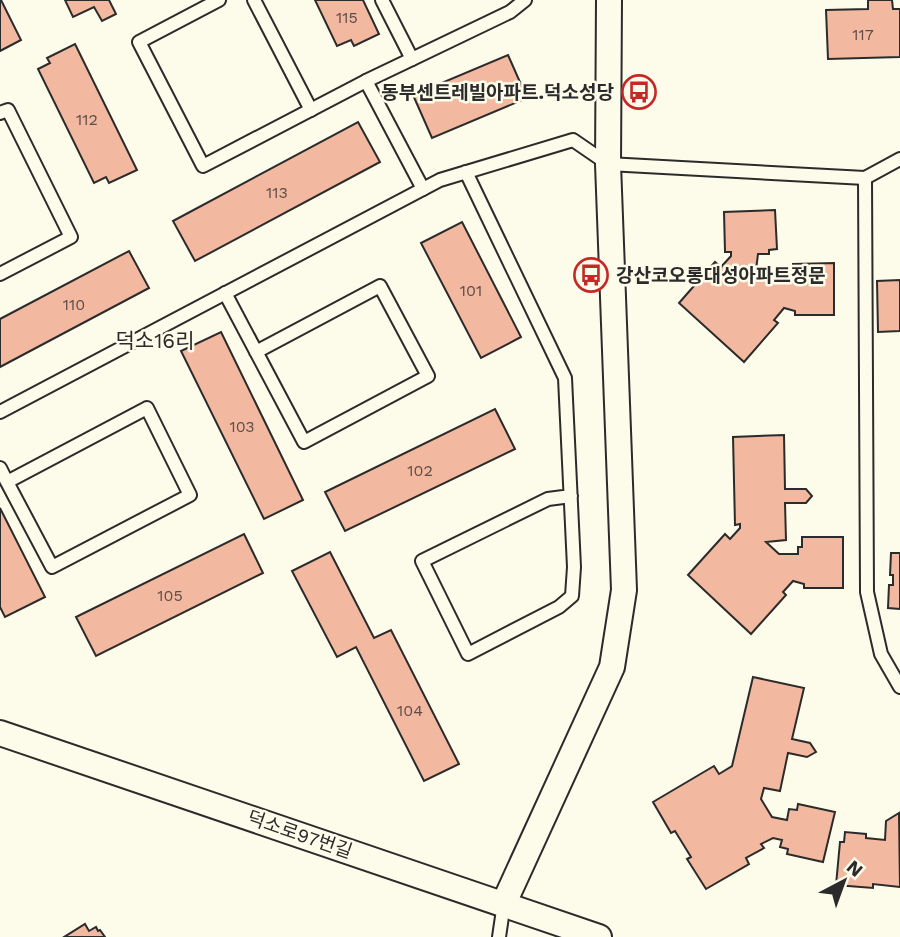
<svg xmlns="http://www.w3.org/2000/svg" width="900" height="937" viewBox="0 0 900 937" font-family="'Work Sans','Noto Sans KR',sans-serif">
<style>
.building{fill:#f2b8a0;stroke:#2b2b2b;stroke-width:2}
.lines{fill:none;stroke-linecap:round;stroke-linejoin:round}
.lane-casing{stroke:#2b2b2b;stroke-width:16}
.street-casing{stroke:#2b2b2b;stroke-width:28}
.lane{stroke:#fdfbea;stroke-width:12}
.street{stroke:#fdfbea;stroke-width:24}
.labels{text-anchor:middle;stroke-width:5;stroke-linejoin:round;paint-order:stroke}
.number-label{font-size:16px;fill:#5d4e48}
.poi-label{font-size:19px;font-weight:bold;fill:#2b2b2b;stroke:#fdfbea;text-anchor:end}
.street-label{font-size:19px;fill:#2b2b2b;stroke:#fdfbea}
.neighbourhood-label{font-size:21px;fill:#2b2b2b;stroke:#fdfbea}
</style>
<rect width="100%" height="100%" fill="#fdfbea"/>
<g class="building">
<polygon points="1,0 21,40 0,51 0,1"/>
<polygon points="65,0 109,0 116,14 102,21 94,7 73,17"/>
<polygon points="315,0 363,0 379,34 354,46 351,40 337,46"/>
<polygon points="868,0 892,0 893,9 900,9 900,57 828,59 826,10 868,9"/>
<polygon points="75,44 137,170 109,183 106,177 94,183 38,69 50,63 47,58"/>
<polygon points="508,55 527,98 432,138 413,95"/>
<polygon points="358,122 380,162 195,261 173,221"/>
<polygon points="775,210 777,249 769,250 769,254 758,254 756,270 770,281 789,281 789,274 793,274 793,264 834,263 834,315 795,315 795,311 784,308 774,320 778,323 744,362 679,303 715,262 721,267 731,256 731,252 725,252 724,212"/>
<polygon points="462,222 521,337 481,358 421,243"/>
<polygon points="129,251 149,288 0,367 0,319"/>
<polygon points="900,280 900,331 878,332 877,281"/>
<polygon points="221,332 303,500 264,519 181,351"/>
<polygon points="495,409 515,449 345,531 325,492"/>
<polygon points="784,435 785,489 806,489 812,496 806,503 785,503 786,540 766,542 779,554 798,554 798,547 802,547 802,537 843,537 843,588 804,588 804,584 793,581 783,592 786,595 751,634 688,575 725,534 730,539 740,528 740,524 735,525 733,437"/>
<polygon points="0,508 45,597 5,617 0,607"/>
<polygon points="244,534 263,573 96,656 76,617"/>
<polygon points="330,552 374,638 391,630 459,764 424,781 356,647 337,657 292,571"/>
<polygon points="891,553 900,553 900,609 888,608 889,585 893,585 893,575 890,575"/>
<polygon points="753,677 804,688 792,739 810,743 816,752 807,757 788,753 780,791 764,788 761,799 772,817 787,820 789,809 797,810 798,804 835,812 823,862 787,854 788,849 780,847 782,840 773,838 761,844 764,848 746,858 749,864 706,889 687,859 691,857 675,831 671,833 653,802 714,766 719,774 732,766"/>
<polygon points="899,813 900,887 873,884 873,888 836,885 840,842 844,842 845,832 866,834 866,838 885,840 886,821"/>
<polygon points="85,924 89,931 96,927 98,931 100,930 105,937 64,937"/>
</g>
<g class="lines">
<g class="lane-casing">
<g id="lane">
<polyline points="219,0 139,42 203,166 366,81 423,189"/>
<polyline points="254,0 311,110"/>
<polyline points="412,59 510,12 525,0"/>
<polyline points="366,81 412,59 382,0"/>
<polyline points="0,113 8,110 71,237 0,274"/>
<polyline points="466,172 565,378 574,567 572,596 559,607 468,654 422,561 548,499 571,496"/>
<polyline points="865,178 867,592 881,654 900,687"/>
<polyline points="225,293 304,442 428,376 380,286 256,352"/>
<polyline points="0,412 440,180 573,140 608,164 865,178 900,159"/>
<polyline points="0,468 7,482 52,567 190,495 147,408 7,482"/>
<polyline points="499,937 504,903"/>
</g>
</g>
<g class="street-casing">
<g id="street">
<polyline points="0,733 599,937"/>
<polyline points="504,903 612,667 624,590 608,164 609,0"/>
</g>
</g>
<use href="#lane" class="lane"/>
<use href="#street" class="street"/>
</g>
<defs>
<g id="bus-ring" transform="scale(1.75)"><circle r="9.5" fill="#fdfbea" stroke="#c62828" stroke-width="1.5"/><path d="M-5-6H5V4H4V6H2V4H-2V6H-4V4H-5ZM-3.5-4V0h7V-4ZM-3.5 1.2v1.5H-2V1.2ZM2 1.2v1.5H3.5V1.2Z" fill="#c62828"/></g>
</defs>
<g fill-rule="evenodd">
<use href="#bus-ring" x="639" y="92"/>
<use href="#bus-ring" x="591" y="275"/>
</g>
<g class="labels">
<g class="number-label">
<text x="347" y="23">115</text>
<text x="863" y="40">117</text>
<text x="87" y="125">112</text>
<text x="277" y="198">113</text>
<text x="471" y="296">101</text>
<text x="74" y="310">110</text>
<text x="242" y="432">103</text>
<text x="420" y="476">102</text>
<text x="170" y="601">105</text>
<text x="410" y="716">104</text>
</g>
<g class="poi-label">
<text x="614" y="99">동부센트레빌아파트.덕소성당</text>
<text x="616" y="282" text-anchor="start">강산코오롱대성아파트정문</text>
</g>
<g class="street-label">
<text transform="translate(300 834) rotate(19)" y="7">덕소로97번길</text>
</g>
<g class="neighbourhood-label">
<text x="155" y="348">덕소16리</text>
</g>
</g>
<g transform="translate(844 881) rotate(41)" stroke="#fdfbea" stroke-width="5" paint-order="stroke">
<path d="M0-5L12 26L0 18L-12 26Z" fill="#2b2b2b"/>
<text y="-10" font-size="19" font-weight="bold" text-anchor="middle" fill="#2b2b2b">N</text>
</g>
</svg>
